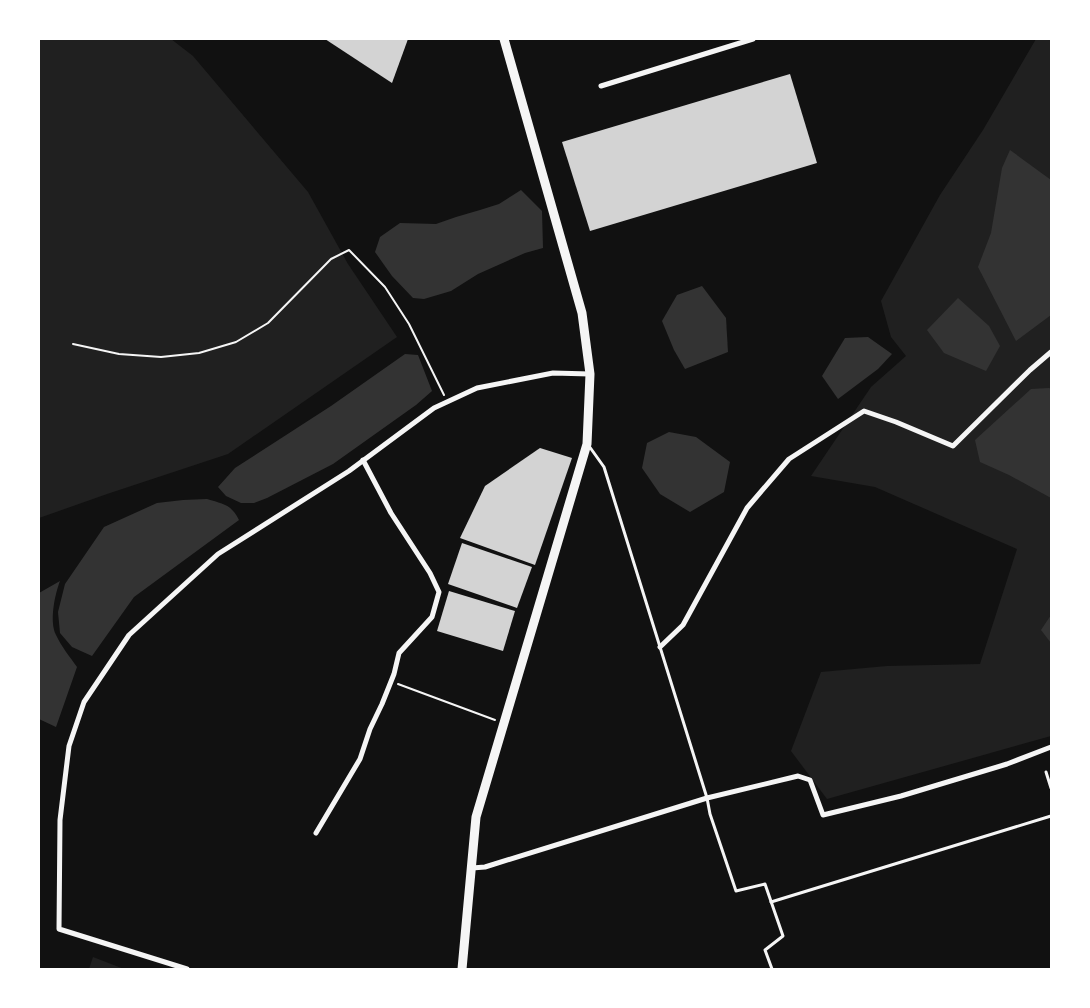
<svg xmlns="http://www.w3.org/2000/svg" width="1090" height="1008" viewBox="0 0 1090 1008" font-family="Barlow,sans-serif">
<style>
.green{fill:#202020}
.water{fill:#333}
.building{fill:#d3d3d3}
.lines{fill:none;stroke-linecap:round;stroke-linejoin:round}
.path{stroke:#f5f5f5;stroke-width:2}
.service{stroke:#f5f5f5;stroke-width:3}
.minor{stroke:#f5f5f5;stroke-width:5}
.secondary{stroke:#f5f5f5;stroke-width:9}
</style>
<rect width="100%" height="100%" fill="#111"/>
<g class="green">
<polygon points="39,39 171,39 193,56 308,192 348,264 397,337 228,454 107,494 39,518"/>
<polygon points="1036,39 1051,39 1051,736 827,799 791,751 821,672 887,666 980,664 1017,549 875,487 811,476 871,387 906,356 891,337 881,301 940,195 983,130"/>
<polygon points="93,957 124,969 89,969"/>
</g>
<g class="water">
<polygon points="1010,150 1051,180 1051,315 1016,341 978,267 991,233 1002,168"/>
<polygon points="521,190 542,211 543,248 525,253 478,274 451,291 424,299 413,298 392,276 375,252 380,237 400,223 436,224 456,217 480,210 499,204"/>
<polygon points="702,286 726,318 728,352 685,369 674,350 662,321 677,295"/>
<polygon points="958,298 989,326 1000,346 986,371 944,353 927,330"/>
<polygon points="868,337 892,354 878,369 838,399 822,376 845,338"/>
<polygon points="405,354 418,355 432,391 416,405 333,464 267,498 254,503 241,503 226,496 218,487 235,468 331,406"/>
<polygon points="1049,388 1051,389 1051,498 1009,475 980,462 975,440 1031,389"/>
<polygon points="669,432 696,437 730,462 724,492 690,512 660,494 642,468 647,443"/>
<path d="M207,499c16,5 24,5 32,21l-105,77 -42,59 -20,-9 -12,-14 -2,-21 7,-28 39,-57 53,-24 26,-3z"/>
<path d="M60,581c-5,13 -11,40 -4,54 5,11 14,22 21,32l-21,60 -17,-8v-126z"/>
<polygon points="1051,615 1051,643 1041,630"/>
</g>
<g class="building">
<polygon points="325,39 408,39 392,83"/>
<polygon points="790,74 817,163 590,231 562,142"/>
<polygon points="540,448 572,458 535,565 460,538 485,486"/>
<polygon points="462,543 532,567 517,608 448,584"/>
<polygon points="449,591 515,611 503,651 437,631"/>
</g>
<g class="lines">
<g class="path">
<polyline points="73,344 119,354 161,357 199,353 236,342 268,323 331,259 349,250 385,287 409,324 444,395"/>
<polyline points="398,684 495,720"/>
</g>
<g class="service">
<polyline points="589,446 604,467 707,798 710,814 736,891 765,884 783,936 765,950 772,969"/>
<polyline points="1046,772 1051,788"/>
<polyline points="771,902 1051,816"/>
</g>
<g class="minor">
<polyline points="601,86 753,39"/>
<polyline points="660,647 683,625 747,508 789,459 864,411 896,422 953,446 1030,370 1051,352"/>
<polyline points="316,833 360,759 370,729 382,704 394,674 399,653 432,617 439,592 430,573 391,513 363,460"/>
<polyline points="472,868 485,867 707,798 798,776 810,780 823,815 901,796 1007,764 1051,747"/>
<polyline points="187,969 59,929 60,820 69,746 84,702 129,635 218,554 349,471 434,408 477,388 553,373 590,374"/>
</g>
<polyline class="secondary" points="462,969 476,817 587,444 590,374 582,313 504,39"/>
</g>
<rect width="1090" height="1008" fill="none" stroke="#ffffff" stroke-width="80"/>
</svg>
